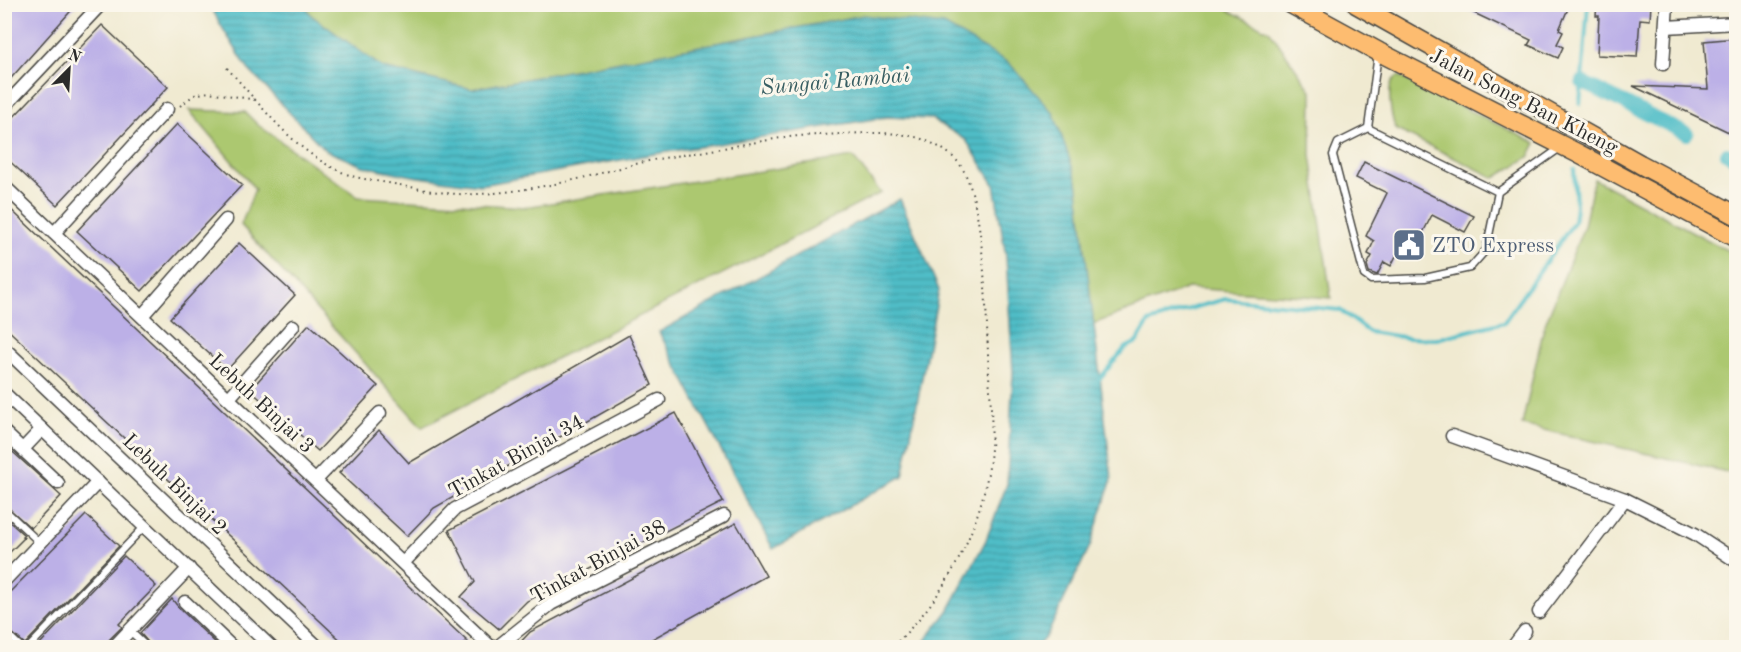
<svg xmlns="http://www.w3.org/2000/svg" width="1741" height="652" viewBox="0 0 1741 652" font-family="'Old Standard TT',serif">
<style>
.green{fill:#acc86f;stroke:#6c7a4d;stroke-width:1.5}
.water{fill:url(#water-rules);stroke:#3d7479;stroke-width:1.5}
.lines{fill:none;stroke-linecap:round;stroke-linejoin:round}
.stream{stroke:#4fbdc7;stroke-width:4}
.canal{stroke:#4fbdc7;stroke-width:14}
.building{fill:#bcb0e7}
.service-casing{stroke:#494844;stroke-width:9}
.minor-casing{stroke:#494844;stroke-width:15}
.primary-casing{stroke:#494844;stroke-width:21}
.path{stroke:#494844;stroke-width:2;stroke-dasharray:1.5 4.5;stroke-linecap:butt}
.service{stroke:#fff;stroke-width:6}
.minor{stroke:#fff;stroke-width:12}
.primary{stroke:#fdbc6f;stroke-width:18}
.labels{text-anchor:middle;stroke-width:6;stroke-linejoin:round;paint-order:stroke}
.street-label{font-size:21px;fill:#2b2b2b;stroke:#fbf7ec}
.service-label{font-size:21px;fill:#4e5e75;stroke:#fbf7ec;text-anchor:start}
.water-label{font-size:22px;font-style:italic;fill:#385e62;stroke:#fbf7ec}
</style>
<defs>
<pattern id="water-rules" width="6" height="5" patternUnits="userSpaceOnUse" patternTransform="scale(1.5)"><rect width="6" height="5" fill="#4fbdc7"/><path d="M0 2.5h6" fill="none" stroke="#429aa2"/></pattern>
</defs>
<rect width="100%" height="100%" fill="#fbf7ec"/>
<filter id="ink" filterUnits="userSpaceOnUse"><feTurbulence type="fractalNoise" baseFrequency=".0167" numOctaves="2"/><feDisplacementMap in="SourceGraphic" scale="12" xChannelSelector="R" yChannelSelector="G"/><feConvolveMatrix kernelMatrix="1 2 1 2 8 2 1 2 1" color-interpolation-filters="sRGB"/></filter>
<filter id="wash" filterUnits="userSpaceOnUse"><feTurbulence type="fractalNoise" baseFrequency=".008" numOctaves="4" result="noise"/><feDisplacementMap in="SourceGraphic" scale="24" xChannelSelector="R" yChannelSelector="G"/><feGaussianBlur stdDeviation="1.35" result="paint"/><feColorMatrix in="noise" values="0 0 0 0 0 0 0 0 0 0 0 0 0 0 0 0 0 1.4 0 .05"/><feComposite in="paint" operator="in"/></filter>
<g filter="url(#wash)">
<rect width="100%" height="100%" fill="#f0ead1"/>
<g class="green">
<polygon points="305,5 1218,5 1270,31 1312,92 1311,155 1331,298 1188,288 1093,324 1077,181 864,15 472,89 383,68 311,15"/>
<path d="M1398,76l138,67 -7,14 -34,21 -98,-48c-6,-8 -9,-36 -6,-46 2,-5 3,-5 7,-8z"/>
<polygon points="189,110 245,112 258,125 358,197 525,207 853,157 881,193 422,427 241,225 255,189"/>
<polygon points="1594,179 1736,255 1736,474 1522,425 1544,327 1584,226"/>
</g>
<g class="water">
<polygon points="210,5 305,5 311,15 383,68 472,89 864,15 944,25 1009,63 1054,114 1077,181 1112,479 1090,546 1047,635 1037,647 920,647 948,611 986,540 1007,484 1013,373 1006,257 994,184 966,140 932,119 887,117 654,154 481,185 418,177 363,166 325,150 248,69 220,24"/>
<polygon points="900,199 939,290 903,476 773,549 659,332"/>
</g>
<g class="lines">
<g class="stream">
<polyline points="1580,104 1588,4"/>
<polyline points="1096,383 1125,348 1137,342 1149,322 1196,307 1226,299 1340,310 1369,332 1409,338 1436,339 1504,322 1574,222 1576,206 1574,169"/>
</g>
<g class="canal">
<polyline points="1582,82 1687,134"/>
<polyline points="1727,154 1736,159"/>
</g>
</g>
<g id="blocks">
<g class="building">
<polygon points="4,4 77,4 4,86"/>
<polygon points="1455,4 1570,4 1559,30 1563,32 1557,44 1563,47 1558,58 1528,45 1531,40"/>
<polygon points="1597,4 1651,4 1650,20 1640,19 1637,57 1597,55 1599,16 1596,16"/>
<polygon points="102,25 168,87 57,205 4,156 4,127"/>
<polygon points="1737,38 1737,136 1633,86 1708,89 1704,41"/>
<polygon points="177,124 242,185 142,291 77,231"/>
<polygon points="1364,162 1474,216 1465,232 1432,215 1410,258 1398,252 1391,266 1384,262 1377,275 1369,272 1367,265 1372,256 1368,254 1374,241 1366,236 1387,193 1356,178"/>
<polygon points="4,203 467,641 461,648 349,648 4,326"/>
<polygon points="239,243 295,295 227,370 170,318"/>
<polygon points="309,324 378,386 318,451 250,390"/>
<polygon points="629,335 652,385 434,508 407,536 339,473 379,430 409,463"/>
<polygon points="676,413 723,502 527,601 499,629 461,597 475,582 449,530"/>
<polygon points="4,444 61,496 31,528 4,504"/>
<polygon points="86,515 119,546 25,644 4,626 4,598"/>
<polygon points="4,517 24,535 22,537 24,538 4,558"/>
<polygon points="736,523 766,576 636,648 515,648 530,632"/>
<polygon points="124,556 156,586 119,624 122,627 107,642 105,648 36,648"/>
<polygon points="172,599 179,608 221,648 153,648 140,633"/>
</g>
</g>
</g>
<g filter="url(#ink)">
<use href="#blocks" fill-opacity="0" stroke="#494844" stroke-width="1.5"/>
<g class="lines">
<g class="service-casing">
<g id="service">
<polyline points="1368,128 1338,143 1333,155 1364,275 1371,280 1425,278 1470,268 1486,250 1498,192 1560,148"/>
<polyline points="1368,128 1498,192"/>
<polyline points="1368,128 1378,54"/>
<polyline points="4,509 40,543"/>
<polyline points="4,631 22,648"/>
<polyline points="130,631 148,648"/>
<polyline points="28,648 144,527"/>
</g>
</g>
<g class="minor-casing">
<g id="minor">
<polyline points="1666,27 1736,23"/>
<polyline points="1663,64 1667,4"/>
<polyline points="4,107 101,4"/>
<polyline points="4,186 492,648"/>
<polyline points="54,233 167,109"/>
<polyline points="142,316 226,220"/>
<polyline points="4,348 319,648"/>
<polyline points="4,393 272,648"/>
<polyline points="229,398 293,326"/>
<polyline points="4,432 58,483"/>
<polyline points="1452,436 1625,499 1695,534 1736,561"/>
<polyline points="23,449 42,429"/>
<polyline points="316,480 380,413"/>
<polyline points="403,563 455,509 659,400"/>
<polyline points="4,581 98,482"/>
<polyline points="185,602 233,648"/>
<polyline points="1539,612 1625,499"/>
<polyline points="113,648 189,568"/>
<polyline points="496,648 551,604 724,516"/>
<polyline points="1512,648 1525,631"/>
</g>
</g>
<g class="primary-casing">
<g id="primary">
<polyline points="1291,4 1379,52 1577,153 1736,238"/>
<polyline points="1356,4 1640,164 1736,215"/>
</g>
</g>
<g class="path">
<path d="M227,68c37,40 73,92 128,109 13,3 27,5 39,7 28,5 56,12 85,10 21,-1 44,-4 65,-8 37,-6 72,-18 109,-26 21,-4 43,-7 64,-11 24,-4 48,-9 72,-12 17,-2 35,-2 52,-3 26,-1 53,-3 78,4 15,5 29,13 39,24 29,35 28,164 31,213 2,32 5,66 -1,98 -12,67 -47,129 -97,175"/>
<polyline points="180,106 194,95 209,92 256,100"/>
</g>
<use href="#service" class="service"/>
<use href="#minor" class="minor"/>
<use href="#primary" class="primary"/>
</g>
</g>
<defs>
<g id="civic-square" transform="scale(1.725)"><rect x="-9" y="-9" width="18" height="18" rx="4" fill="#5c6f8a" stroke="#fbf7ec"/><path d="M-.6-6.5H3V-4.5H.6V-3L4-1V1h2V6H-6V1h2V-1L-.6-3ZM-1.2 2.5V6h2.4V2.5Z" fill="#fff"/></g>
</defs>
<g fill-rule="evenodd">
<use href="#civic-square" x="1409" y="245"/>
</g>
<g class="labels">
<g class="street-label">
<text transform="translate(1524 101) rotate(27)" y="7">Jalan Song Ban Kheng</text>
<text transform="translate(262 403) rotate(43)" y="7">Lebuh Binjai 3</text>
<text transform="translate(516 456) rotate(-29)" y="7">Tinkat Binjai 34</text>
<text transform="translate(175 484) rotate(44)" y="7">Lebuh Binjai 2</text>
<text transform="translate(598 561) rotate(-29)" y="7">Tinkat Binjai 38</text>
</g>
<g class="service-label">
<text x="1432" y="252">ZTO Express</text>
</g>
<g class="water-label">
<text transform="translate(835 80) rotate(-5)" y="8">Sungai Rambai</text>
</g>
</g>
<rect width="1741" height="652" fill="none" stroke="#fbf7ec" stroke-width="24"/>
<g transform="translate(69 69) rotate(24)" stroke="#fbf7ec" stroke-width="4.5" paint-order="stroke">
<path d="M0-4.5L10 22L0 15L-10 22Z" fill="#2b2b2b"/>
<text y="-9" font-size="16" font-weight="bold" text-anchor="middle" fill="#2b2b2b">N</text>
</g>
</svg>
